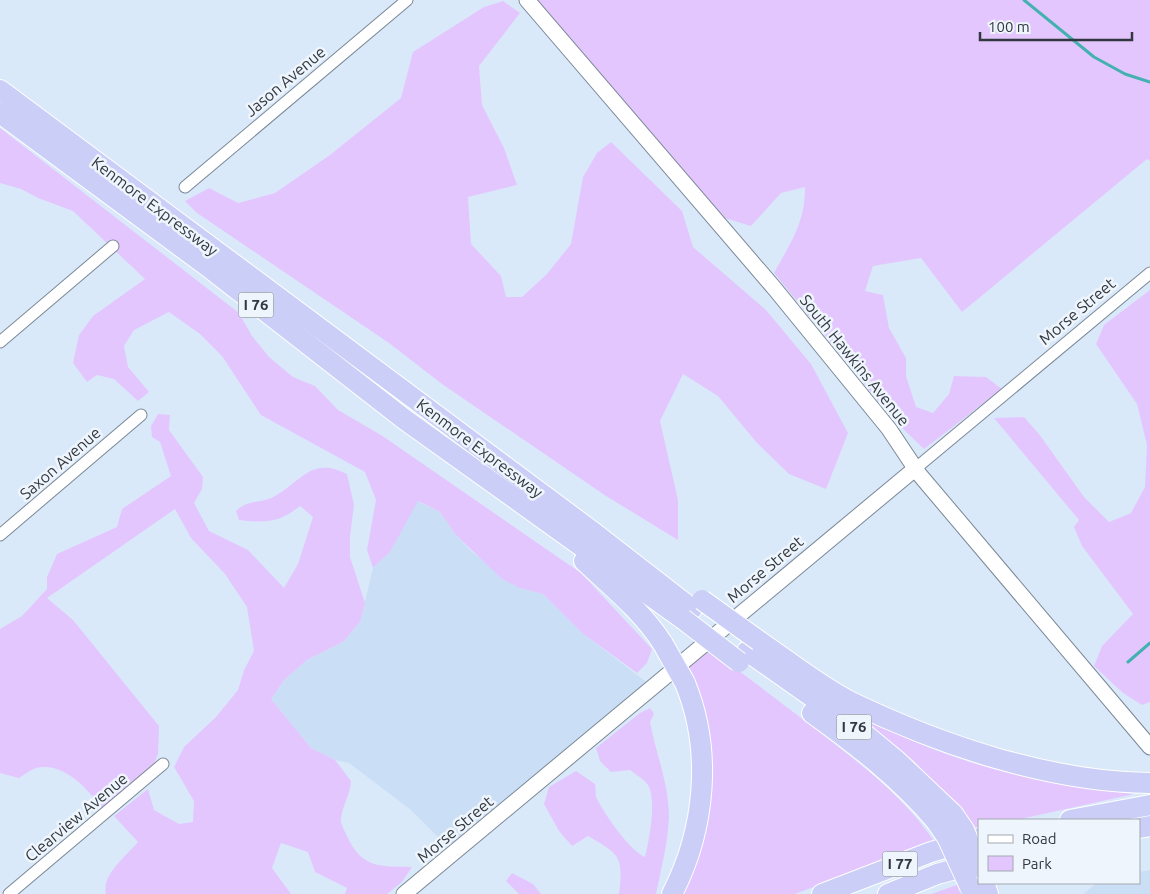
<svg xmlns="http://www.w3.org/2000/svg" width="1150" height="894" viewBox="0 0 1150 894" font-family="Ubuntu,sans-serif">
<style>
.built{fill:#cadef5}
.green{fill:#e4c6ff}
.lines{fill:none;stroke-linecap:round;stroke-linejoin:round}
.stream{stroke:#44b1b1;stroke-width:3}
.street-casing{stroke:#7a8897;stroke-width:13}
.secondary-casing{stroke:#7a8897;stroke-width:17}
.highway-casing{stroke:#fff;stroke-width:22}
.street{stroke:#fff;stroke-width:11}
.secondary{stroke:#fff;stroke-width:15}
.highway{stroke:#cbcff7;stroke-width:20}
.highway-bridge-casing{stroke:#fff;stroke-width:22;stroke-linecap:butt}
.highway-bridge{stroke:#cbcff7;stroke-width:20}
.labels{text-anchor:middle;stroke-width:5;stroke-linejoin:round;paint-order:stroke}
.shield{fill:#eff5fc;stroke:#6b7178;stroke-width:1}
.shield-label{font-size:15px;font-weight:bold;fill:#32383f}
.street-label{font-size:16px;fill:#32383f;stroke:#eff5fc}
</style>
<rect width="100%" height="100%" fill="#dae9fa"/>
<g class="built">
<polygon points="417,501 440,512 456,535 472,552 520,588 543,594 582,633 649,684 449,848 411,810 349,763 335,760 311,748 271,699 285,679 307,660 343,642 360,622 373,568 390,552"/>
<polygon points="1150,870 1150,894 1083,894 1097,883 1139,883 1139,872"/>
</g>
<g class="green">
<path d="M535,0h615v161l-3,-2 -185,153 -41,-54 -48,8 -8,25 18,4 6,33 17,30v18l10,31 17,6 16,-19 5,-18 32,1 16,12 -78,60 -31,-30 -119,-146c17,-31 31,-50 31,-86l-24,6 -30,33 -30,-9z"/>
<polygon points="503,1 520,13 479,66 482,105 504,148 517,185 468,197 471,244 501,276 506,297 522,297 547,274 571,244 583,177 597,153 611,142 682,211 693,247 766,310 811,364 848,433 826,489 789,474 757,443 718,396 683,374 660,421 678,500 678,540 606,496 442,384 389,343 197,213 185,201 209,188 238,203 275,193 330,155 401,98 413,52 484,7"/>
<polygon points="0,128 239,313 252,336 269,357 293,377 315,386 338,410 381,435 581,573 652,649 647,663 637,673 582,633 543,594 520,588 502,579 456,535 440,512 418,501 390,552 373,568 367,550 376,500 365,472 261,415 222,356 200,334 169,312 134,330 124,346 128,367 149,392 138,401 114,379 97,375 87,382 73,363 79,335 93,316 145,279 73,211 38,198 21,189 0,183"/>
<polygon points="1150,290 1150,702 1142,705 1123,693 1094,666 1102,646 1133,614 1082,546 1074,527 1079,520 994,418 1024,417 1039,434 1084,497 1109,522 1131,513 1145,487 1147,445 1137,404 1096,344 1104,325"/>
<path d="M158,414l12,1 -1,15 34,47 -1,12 -8,14 15,28 39,19 36,38 14,-24 15,-47 -13,-11c-21,17 -35,17 -61,14l-3,-9c12,-12 26,-7 39,-15 27,-15 36,-40 72,-22l7,31 -4,31v21l15,46 -5,19 -17,20 -36,18 -22,19 -14,20 40,49 24,12 16,21c-1,15 -8,23 -10,37 -1,6 4,13 6,18 15,33 33,30 65,31l-10,15 -15,12h-42l2,-6 -32,-16 -7,-20 -27,-9 -9,25 19,26h-185c-5,-19 21,-39 32,-52l-24,-26 34,-27 6,21 25,14 14,-2 1,-21 -20,-34 10,-20 32,-30 22,-27 6,-20 10,-19 -7,-44 -22,-33 -34,-36 -16,-29 -128,89 26,22 86,106 -1,28 -4,10 -51,46c-14,-20 -39,-49 -67,-42 -6,2 -12,7 -17,10l-19,-5v-144l22,-13 25,-27v-12l10,-23 60,-27 5,-18 49,-33 -11,-34 -8,-5 -1,-11z"/>
<path d="M708,649c35,24 68,50 101,75 46,36 92,69 125,117l-139,53h-112c36,-77 38,-150 6,-228z"/>
<path d="M650,708l4,6 -4,8c6,32 19,62 19,95 -1,26 -8,52 -13,77h-37c5,-38 0,-40 -31,-58l-16,10 -13,-15 -15,-27 5,-17 27,-16 19,13c1,5 0,11 2,15 8,16 33,52 48,58 4,-16 12,-57 3,-72 -3,-5 -13,-11 -18,-15l-19,2 -11,-11 -4,-13 44,-35z"/>
<path d="M858,717c27,10 52,24 80,34 63,24 130,35 196,43l-118,26h-37v10l-6,1 -29,-37 -30,-33z"/>
<polygon points="512,873 533,884 541,894 519,894 506,881"/>
<polygon points="957,885 961,894 931,894"/>
</g>
<g class="lines">
<g class="stream">
<polyline points="1024,0 1094,57 1125,74 1150,82"/>
<polyline points="1128,662 1150,643"/>
</g>
<g class="street-casing">
<g id="street">
<polyline points="185,187 407,0"/>
<polyline points="0,342 113,246"/>
<polyline points="916,468 1150,273"/>
<polyline points="0,535 141,415"/>
<polyline points="9,894 163,764"/>
</g>
</g>
<g class="secondary-casing">
<g id="secondary">
<polyline points="527,0 775,289 889,429 919,474 1150,747"/>
<polyline points="404,894 916,468"/>
</g>
</g>
<g class="highway-casing">
<g id="highway">
<polyline points="0,90 593,532 692,609"/>
<polyline points="0,113 211,269 404,419 683,619"/>
<path d="M584,561c28,26 59,51 79,83"/>
<path d="M759,641c28,19 62,46 92,61 90,43 198,80 299,81"/>
<polyline points="747,651 862,732 897,761 953,814"/>
<path d="M812,713c45,32 88,66 124,108"/>
<polyline points="1070,820 1150,805"/>
<polyline points="1139,828 1150,826"/>
<polyline points="984,883 988,894"/>
<path d="M672,894c33,-64 41,-143 13,-211"/>
<polyline points="822,894 931,852 979,838"/>
<polyline points="888,894 937,874 978,863"/>
</g>
</g>
<use href="#street" class="street"/>
<use href="#secondary" class="secondary"/>
<use href="#highway" class="highway"/>
<g class="highway-bridge-casing">
<g id="highway-bridge">
<polyline points="702,600 759,641"/>
<polyline points="683,619 739,662"/>
<polyline points="663,644 685,683"/>
<polyline points="953,814 964,830 979,867"/>
<polyline points="936,821 947,837 970,887"/>
</g>
</g>
<use href="#highway-bridge" class="highway-bridge"/>
</g>
<g class="labels">
<g class="shield">
<rect x="238.5" y="292.5" width="35" height="25" rx="4"/>
<rect x="836.5" y="714.5" width="35" height="25" rx="4"/>
<rect x="882.5" y="851.5" width="35" height="25" rx="4"/>
</g>
<g class="shield-label">
<text x="256" y="310">I 76</text>
<text x="854" y="732">I 76</text>
<text x="900" y="869">I 77</text>
</g>
<g class="street-label">
<text transform="translate(285 81) rotate(-40)" y="6">Jason Avenue</text>
<text transform="translate(155 206) rotate(37)" y="6">Kenmore Expressway</text>
<text transform="translate(1077 311) rotate(-40)" y="6">Morse Street</text>
<text transform="translate(855 360) rotate(51)" y="6">South Hawkins Avenue</text>
<text transform="translate(480 448) rotate(37)" y="6">Kenmore Expressway</text>
<text transform="translate(60 463) rotate(-41)" y="6">Saxon Avenue</text>
<text transform="translate(765 569) rotate(-40)" y="6">Morse Street</text>
<text transform="translate(76 817) rotate(-40)" y="6">Clearview Avenue</text>
<text transform="translate(455 829) rotate(-40)" y="6">Morse Street</text>
</g>
</g>
<rect x="978" y="819" width="162" height="65" fill="#eff5fc" stroke="#a3a9b0"/>
<rect x="988" y="835" width="25" height="8" fill="#ffffff" stroke="#a3a9b0"/>
<text x="1022" y="844" font-size="15" fill="#32383f">Road</text>
<rect x="988" y="856" width="25" height="15" fill="#e4c6ff" stroke="#a3a9b0"/>
<text x="1022" y="869" font-size="15" fill="#32383f">Park</text>
<path d="M980 32v8h152v-8" fill="none" stroke="#32383f" stroke-width="2.5"/>
<text x="988" y="32" font-size="15" fill="#32383f" stroke="#eff5fc" stroke-width="4" paint-order="stroke">100 m</text>
</svg>
